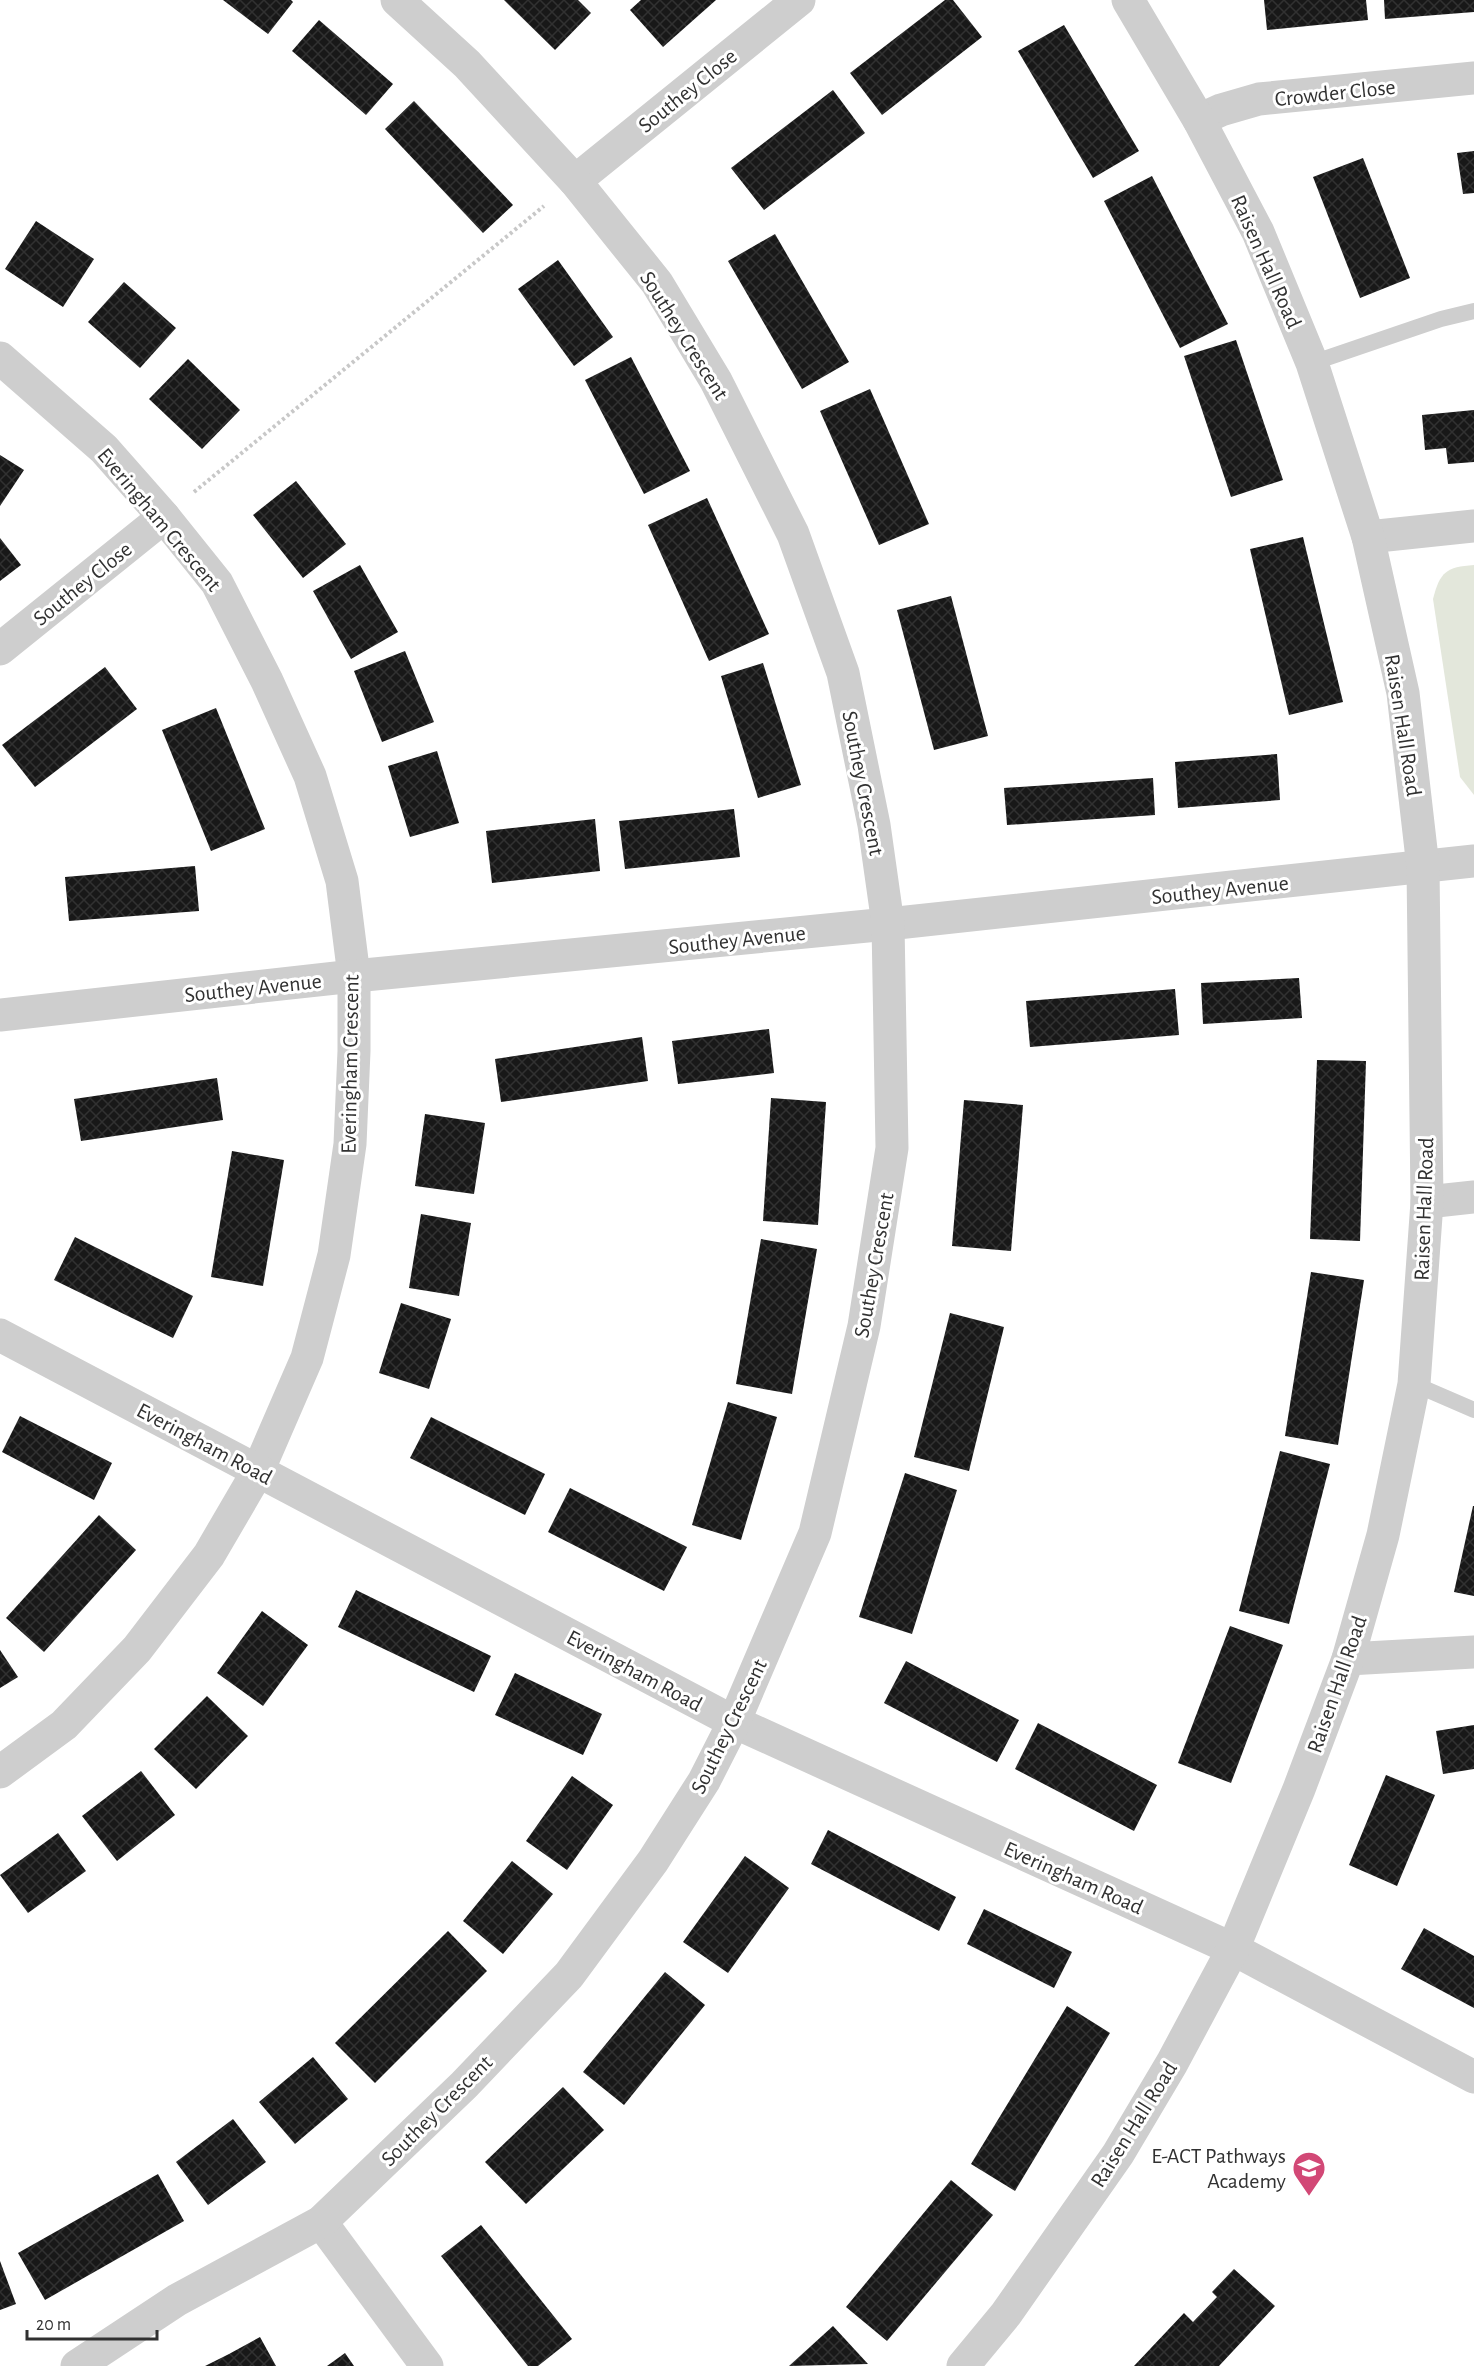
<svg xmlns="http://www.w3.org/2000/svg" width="1474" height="2366" viewBox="0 0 1474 2366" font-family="'Alegreya Sans',sans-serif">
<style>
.green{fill:#e3e7db}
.building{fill:url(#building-cross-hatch)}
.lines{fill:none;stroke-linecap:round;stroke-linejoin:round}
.path{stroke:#c8c8c8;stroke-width:4;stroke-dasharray:3 3;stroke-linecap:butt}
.service{stroke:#cecece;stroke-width:16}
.minor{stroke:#cecece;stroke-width:33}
.labels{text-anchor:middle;stroke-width:6;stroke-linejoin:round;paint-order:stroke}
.street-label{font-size:22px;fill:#313131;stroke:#fff}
.poi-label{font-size:22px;fill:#313131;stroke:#fff;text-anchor:end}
</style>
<defs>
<pattern id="building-cross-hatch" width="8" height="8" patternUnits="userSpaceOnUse" patternTransform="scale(1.5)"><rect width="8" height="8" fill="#181818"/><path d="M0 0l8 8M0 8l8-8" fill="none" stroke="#313131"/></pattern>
</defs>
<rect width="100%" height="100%" fill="#fff"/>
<path class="green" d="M1474,565v230l-14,-18 -27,-178c7,-27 13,-32 41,-34z"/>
<g class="building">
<polygon points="223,0 291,0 293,2 268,34"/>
<polygon points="504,0 578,0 591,13 555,50"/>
<polygon points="641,0 716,0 663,47 630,10"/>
<polygon points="945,0 953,0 982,37 882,115 850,73"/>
<polygon points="1264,0 1366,0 1368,20 1267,30"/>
<polygon points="1384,0 1474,0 1474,12 1385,19"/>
<polygon points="319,20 393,84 366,115 292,51"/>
<polygon points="1064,25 1139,151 1093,178 1018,51"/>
<polygon points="833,90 865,133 764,210 731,168"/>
<polygon points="414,101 513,205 483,233 385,129"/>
<polygon points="1474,151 1474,193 1463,194 1457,153"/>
<polygon points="1363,158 1410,278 1360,298 1313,177"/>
<polygon points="1152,176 1228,324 1180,348 1104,201"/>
<polygon points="36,221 94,259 63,307 5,269"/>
<polygon points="775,234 849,362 802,389 728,261"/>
<polygon points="558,260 613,337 574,366 518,289"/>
<polygon points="124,282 176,328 140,368 88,322"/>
<polygon points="1236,340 1283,480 1231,497 1184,356"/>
<polygon points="631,357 690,471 644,494 585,380"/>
<polygon points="188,359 240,410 202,449 149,399"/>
<polygon points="870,389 929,524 879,545 820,411"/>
<polygon points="1474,410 1474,462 1448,464 1446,448 1425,450 1422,415"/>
<polygon points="0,455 24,470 0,506"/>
<polygon points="296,481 346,544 303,578 253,515"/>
<polygon points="707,498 769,634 709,661 648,525"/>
<polygon points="1303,537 1343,702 1289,715 1250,549"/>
<polygon points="0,538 21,565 0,581"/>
<polygon points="360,565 398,632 351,659 313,591"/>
<polygon points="951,596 988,736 934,750 897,610"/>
<polygon points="405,651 434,722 382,742 354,671"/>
<polygon points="763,663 801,785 758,798 721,676"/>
<polygon points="105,667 137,709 35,787 2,745"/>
<polygon points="216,708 265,829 211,851 162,730"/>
<polygon points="437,751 459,823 410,837 388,766"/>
<polygon points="1277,754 1280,800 1178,808 1175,762"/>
<polygon points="1153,778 1155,815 1007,825 1004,788"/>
<polygon points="734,809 740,857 625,869 619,821"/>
<polygon points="595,819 600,871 492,883 486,831"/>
<polygon points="195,866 199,911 69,921 65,877"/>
<polygon points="1299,978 1302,1018 1203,1024 1201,983"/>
<polygon points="1175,989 1179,1035 1030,1047 1026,1001"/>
<polygon points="769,1029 774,1073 678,1084 672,1041"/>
<polygon points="642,1037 648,1081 501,1102 495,1059"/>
<polygon points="1317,1060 1366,1061 1360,1241 1310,1239"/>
<polygon points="217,1078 223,1120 81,1141 74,1099"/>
<polygon points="771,1098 826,1102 818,1225 763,1221"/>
<polygon points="964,1100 1023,1105 1011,1251 952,1246"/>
<polygon points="425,1114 485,1123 474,1194 415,1186"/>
<polygon points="232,1151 284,1160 263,1286 211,1277"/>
<polygon points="421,1214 471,1223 459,1296 409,1288"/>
<polygon points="75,1237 193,1296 173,1338 54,1280"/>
<polygon points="761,1239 817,1249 792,1394 736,1384"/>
<polygon points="1311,1272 1364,1280 1338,1445 1285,1436"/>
<polygon points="401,1303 451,1319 429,1389 379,1373"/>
<polygon points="950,1313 1004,1327 969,1471 914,1457"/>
<polygon points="728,1402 777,1417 741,1540 692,1525"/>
<polygon points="20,1416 112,1463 94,1500 2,1452"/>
<polygon points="431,1417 545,1474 525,1515 410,1458"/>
<polygon points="1280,1451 1330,1464 1289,1624 1239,1611"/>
<polygon points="905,1473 957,1490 912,1634 859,1617"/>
<polygon points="570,1488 687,1547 664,1591 548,1532"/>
<polygon points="1473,1506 1474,1506 1474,1596 1454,1592"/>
<polygon points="99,1515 136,1550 44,1652 6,1618"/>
<polygon points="356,1590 491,1656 474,1692 338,1627"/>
<polygon points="262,1611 308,1645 263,1706 217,1673"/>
<polygon points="1230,1626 1283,1645 1231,1783 1178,1763"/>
<polygon points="0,1650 18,1677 0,1688"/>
<polygon points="906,1661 1019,1720 997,1762 884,1703"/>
<polygon points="515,1673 602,1714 583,1755 495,1715"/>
<polygon points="207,1696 248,1736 196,1789 154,1749"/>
<polygon points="1038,1723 1157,1785 1134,1831 1015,1769"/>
<polygon points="1474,1725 1474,1769 1443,1774 1436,1731"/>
<polygon points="141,1771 175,1815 117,1861 82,1816"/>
<polygon points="1386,1775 1435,1795 1397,1886 1349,1865"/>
<polygon points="572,1776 613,1805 567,1870 526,1841"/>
<polygon points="828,1830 956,1897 939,1931 811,1864"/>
<polygon points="58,1833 86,1871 28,1913 0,1875"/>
<polygon points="745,1856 789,1888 728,1973 683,1942"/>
<polygon points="512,1861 553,1894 503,1954 463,1921"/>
<polygon points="984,1909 1072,1952 1054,1988 967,1944"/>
<polygon points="1424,1928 1474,1956 1474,2008 1401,1969"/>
<polygon points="448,1931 487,1971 375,2083 335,2043"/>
<polygon points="665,1972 705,2005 624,2105 583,2072"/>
<polygon points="1067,2006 1110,2033 1015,2191 971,2164"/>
<polygon points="313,2057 348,2099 295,2144 259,2102"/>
<polygon points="563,2087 604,2130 526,2204 485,2162"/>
<polygon points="233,2119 266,2162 208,2205 176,2162"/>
<polygon points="158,2174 184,2221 45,2300 18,2253"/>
<polygon points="951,2180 993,2215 887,2341 846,2307"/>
<polygon points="481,2225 572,2339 538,2366 528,2366 441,2256"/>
<polygon points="0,2261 16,2304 0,2310"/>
<polygon points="1234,2269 1275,2306 1219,2366 1134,2366 1184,2313 1193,2322 1217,2297 1212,2292"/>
<polygon points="833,2326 868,2364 789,2366"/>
<polygon points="260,2337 276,2366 205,2366 229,2354"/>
<polygon points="345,2353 354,2366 327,2366"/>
</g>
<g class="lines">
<polyline class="path" points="194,492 544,206"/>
<g class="service">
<polyline points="1312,363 1441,319 1474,311"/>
<polyline points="1414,1384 1474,1410"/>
</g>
<g class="minor">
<polyline points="1199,120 1221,110 1259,99 1474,78"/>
<polyline points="575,181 799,0"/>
<polyline points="0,358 104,449 164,517 217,583 267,681 310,776 342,881 354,976 354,1051 350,1144 334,1255 307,1358 258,1471 209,1555 137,1649 64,1725 0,1772"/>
<polyline points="1368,537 1474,526"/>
<polyline points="0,649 164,517"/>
<polyline points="0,1015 354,976 888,924 1474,861"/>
<polyline points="1427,1202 1474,1197"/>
<polyline points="0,1335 734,1722 1233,1949 1474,2077"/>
<polyline points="1348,1659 1474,1652"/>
<polyline points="321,2222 427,2366"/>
<polyline points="77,2366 177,2300 321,2222 464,2085 569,1975 653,1861 704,1781 734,1722 815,1533 864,1326 892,1148 888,924 874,825 843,673 793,534 716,381 657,283 575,181 467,64 397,0"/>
<polyline points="963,2366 1006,2314 1118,2154 1172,2063 1233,1949 1299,1789 1348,1659 1383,1535 1414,1384 1427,1202 1423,867 1403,693 1368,537 1312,363 1258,232 1199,120 1128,0"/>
</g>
</g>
<defs>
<g id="school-pin" transform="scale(1.725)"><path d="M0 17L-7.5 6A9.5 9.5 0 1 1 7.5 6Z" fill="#d24876" stroke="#fff"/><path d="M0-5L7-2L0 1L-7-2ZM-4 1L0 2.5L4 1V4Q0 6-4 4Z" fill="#fff"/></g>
</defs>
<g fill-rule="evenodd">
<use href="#school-pin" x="1309" y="2168"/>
</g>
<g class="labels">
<g class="street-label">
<text transform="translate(687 90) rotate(-39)" y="8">Southey Close</text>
<text transform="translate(1335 92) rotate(-6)" y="8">Crowder Close</text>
<text transform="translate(1267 261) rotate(66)" y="8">Raisen Hall Road</text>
<text transform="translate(685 335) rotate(58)" y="8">Southey Crescent</text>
<text transform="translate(160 519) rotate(50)" y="8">Everingham Crescent</text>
<text transform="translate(82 583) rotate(-39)" y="8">Southey Close</text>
<text transform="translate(1404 725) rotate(81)" y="8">Raisen Hall Road</text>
<text transform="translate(864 783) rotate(79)" y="8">Southey Crescent</text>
<text transform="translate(1220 889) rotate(-6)" y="8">Southey Avenue</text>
<text transform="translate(737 939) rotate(-6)" y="8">Southey Avenue</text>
<text transform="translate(253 987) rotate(-6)" y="8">Southey Avenue</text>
<text transform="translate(349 1064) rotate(-89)" y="8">Everingham Crescent</text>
<text transform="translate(1423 1209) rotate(-88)" y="8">Raisen Hall Road</text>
<text transform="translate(873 1265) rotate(-80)" y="8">Southey Crescent</text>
<text transform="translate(205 1443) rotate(28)" y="8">Everingham Road</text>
<text transform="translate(635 1670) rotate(28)" y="8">Everingham Road</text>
<text transform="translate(1336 1684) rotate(-71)" y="8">Raisen Hall Road</text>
<text transform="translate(728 1726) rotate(-64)" y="8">Southey Crescent</text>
<text transform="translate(1074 1877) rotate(24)" y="8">Everingham Road</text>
<text transform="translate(436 2110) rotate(-45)" y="8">Southey Crescent</text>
<text transform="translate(1133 2124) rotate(-58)" y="8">Raisen Hall Road</text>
</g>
<g class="poi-label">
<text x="1286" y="2163">E-ACT Pathways<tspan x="1286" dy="25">Academy</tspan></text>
</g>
</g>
<path d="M27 2330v9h130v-9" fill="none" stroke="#313131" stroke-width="3"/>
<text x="36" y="2330" font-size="18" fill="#313131" stroke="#ffffff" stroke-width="4.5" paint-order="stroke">20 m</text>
</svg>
